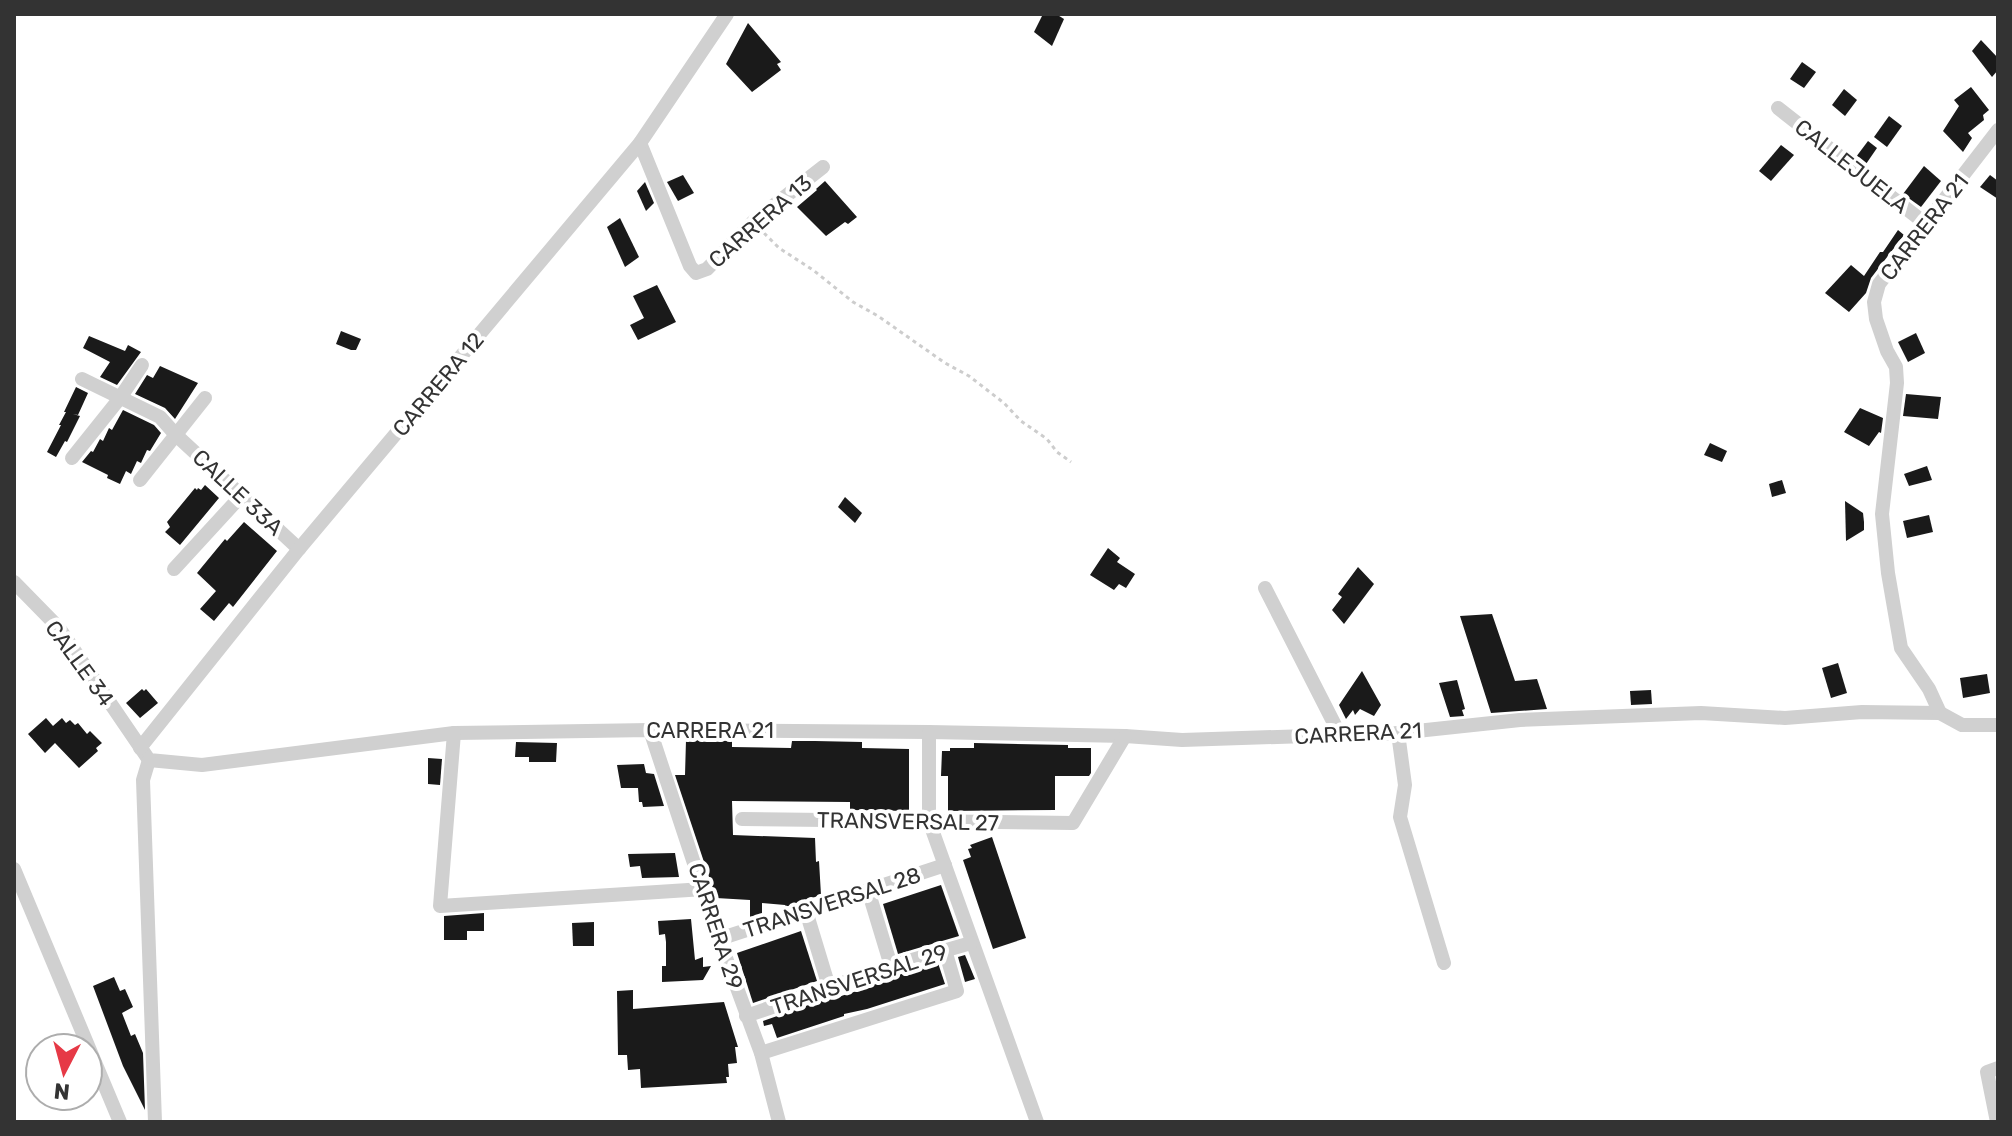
<svg xmlns="http://www.w3.org/2000/svg" width="2012" height="1136" viewBox="0 0 2012 1136" font-family="Rubik,sans-serif">
<style>
.building{fill:#1a1a1a}
.lines{fill:none;stroke-linecap:round;stroke-linejoin:round}
.path{stroke:#cdcdcd;stroke-width:3;stroke-dasharray:4 4;stroke-linecap:butt}
.street{stroke:#d0d0d0;stroke-width:14}
.labels{text-anchor:middle;stroke-width:8;stroke-linejoin:round;paint-order:stroke}
.street-label{font-size:22px;fill:#333;stroke:#fff}
</style>
<rect width="100%" height="100%" fill="#fff"/>
<g class="building">
<polygon points="1043,14 1056,14 1064,19 1052,46 1034,32"/>
<polygon points="748,23 781,62 777,64 781,70 752,92 726,64"/>
<polygon points="1981,40 1998,58 1998,70 1992,77 1972,51"/>
<polygon points="1802,62 1816,72 1804,88 1790,79"/>
<polygon points="1971,87 1989,110 1983,115 1984,120 1968,133 1972,138 1963,152 1943,131 1959,106 1954,100"/>
<polygon points="1844,89 1857,100 1845,116 1832,105"/>
<polygon points="1889,116 1902,126 1887,147 1874,137"/>
<polygon points="1868,141 1877,148 1866,164 1856,157"/>
<polygon points="1781,145 1794,155 1771,181 1759,171"/>
<polygon points="1924,166 1941,181 1921,207 1903,194"/>
<polygon points="683,175 694,193 678,201 667,182"/>
<polygon points="1990,175 1998,181 1998,199 1980,187"/>
<polygon points="825,181 857,217 848,224 845,222 826,236 797,207 817,190 816,189"/>
<polygon points="645,182 654,203 646,211 637,191"/>
<polygon points="620,218 639,257 625,267 607,227"/>
<polygon points="1898,230 1904,235 1871,278 1866,293 1849,312 1825,293 1851,265 1864,276 1880,252 1883,252"/>
<polygon points="657,285 676,322 638,340 630,325 644,318 633,296"/>
<polygon points="341,331 361,339 356,350 351,350 336,344"/>
<polygon points="1916,333 1925,353 1908,362 1898,342"/>
<polygon points="89,336 125,351 128,345 141,352 117,385 100,377 110,362 83,348"/>
<polygon points="160,366 198,383 175,419 165,408 135,394 147,375 153,378"/>
<polygon points="76,387 88,393 78,415 73,414 80,416 67,442 65,441 56,457 47,452 61,425 59,425 66,412 64,412"/>
<polygon points="1906,394 1941,397 1938,419 1903,416"/>
<polygon points="1860,408 1883,418 1881,433 1879,432 1869,446 1844,432"/>
<polygon points="123,410 154,425 161,433 150,451 147,450 141,463 137,461 131,474 126,471 120,484 107,478 108,475 82,462 91,451 93,452 100,439 103,441 109,428 112,430"/>
<polygon points="1710,443 1727,451 1722,462 1704,455"/>
<polygon points="1927,466 1932,480 1909,486 1904,474"/>
<polygon points="1782,480 1786,493 1772,497 1769,484"/>
<polygon points="205,485 219,498 180,545 165,532 170,527 167,522 195,488 197,490 198,488 201,490"/>
<polygon points="845,497 862,513 855,523 838,507"/>
<polygon points="1845,501 1863,513 1864,522 1864,530 1846,541"/>
<polygon points="1929,515 1933,532 1907,538 1903,521"/>
<polygon points="244,522 277,551 233,607 229,603 214,621 200,609 216,591 197,573 225,539 227,541"/>
<polygon points="1108,548 1120,558 1117,562 1135,574 1126,588 1119,584 1114,590 1090,575"/>
<polygon points="1358,567 1374,584 1344,624 1332,610 1342,597 1338,594"/>
<polygon points="1492,614 1515,681 1537,679 1547,709 1491,713 1460,616"/>
<polygon points="1838,663 1847,693 1831,698 1822,668"/>
<polygon points="1362,671 1381,705 1374,716 1360,709 1355,715 1353,710 1346,719 1339,705"/>
<polygon points="1987,674 1990,693 1963,698 1960,678"/>
<polygon points="1457,680 1465,709 1462,710 1464,716 1450,717 1439,683"/>
<polygon points="142,689 144,691 146,689 158,703 140,718 126,703"/>
<polygon points="1651,690 1652,704 1631,705 1630,691"/>
<polygon points="46,718 53,726 62,718 66,723 70,720 75,725 78,723 87,734 90,731 102,743 96,748 98,751 79,768 55,743 45,753 28,734"/>
<polygon points="686,740 732,741 732,747 791,748 792,741 815,741 862,742 862,748 909,749 909,811 850,810 850,802 732,801 733,835 815,838 816,862 819,861 821,895 785,907 785,905 762,903 762,914 750,918 750,900 716,898 675,775 685,775"/>
<polygon points="516,742 557,743 556,762 529,762 529,757 515,757"/>
<polygon points="974,743 1068,745 1068,748 1091,748 1091,773 1089,776 1055,776 1055,810 948,811 948,776 941,776 942,751 950,751 950,748 974,748"/>
<polygon points="428,758 442,759 440,785 428,784"/>
<polygon points="644,764 646,773 654,774 664,806 643,807 642,802 639,802 638,788 621,788 617,765"/>
<polygon points="992,837 1026,938 993,949 963,860 971,857 968,849 972,848 970,845"/>
<polygon points="675,853 679,877 642,878 640,866 630,867 628,854"/>
<polygon points="941,885 959,936 898,954 883,904"/>
<polygon points="484,913 484,931 467,931 467,940 444,940 444,916"/>
<polygon points="691,919 695,960 703,957 703,967 711,966 703,980 662,982 662,966 666,966 666,942 665,934 659,935 658,921"/>
<polygon points="594,922 594,946 573,946 572,923"/>
<polygon points="801,931 817,981 753,1003 737,953"/>
<polygon points="965,955 975,979 965,982 958,957"/>
<polygon points="938,963 945,984 867,1009 844,1014 844,1016 777,1038 772,1024 764,1026 763,1021 837,995 838,997 860,990 872,986 871,983 894,976"/>
<polygon points="114,977 120,991 125,989 133,1007 122,1013 131,1036 135,1034 143,1053 145,1110 123,1066 93,986"/>
<polygon points="633,990 633,1009 724,1002 738,1047 735,1047 737,1063 728,1064 729,1077 726,1077 727,1083 641,1088 640,1069 628,1070 627,1055 618,1055 617,991"/>
</g>
<g class="lines">
<polyline class="path" points="764,233 779,248 813,270 853,302 878,316 945,363 969,376 1004,403 1021,421 1047,439 1057,452 1071,462"/>
<g class="street">
<polyline points="1778,108 1926,224"/>
<polyline points="640,143 690,266 696,273 707,269 754,221 823,167"/>
<polyline points="82,379 160,417 176,435 299,549"/>
<polyline points="72,458 120,398 142,365"/>
<polyline points="140,480 205,398"/>
<polyline points="174,569 241,496"/>
<polyline points="14,582 59,628 149,760 202,765 454,733 650,730 929,732 1125,736 1182,740 1398,733 1520,720 1701,713 1785,718 1862,712 1940,713 1962,725 1998,725"/>
<polyline points="1265,588 1340,735"/>
<polyline points="1940,713 1929,689 1901,648 1888,573 1882,514 1897,383 1896,367 1887,351 1876,319 1874,302 1879,284 1998,130"/>
<polyline points="650,730 719,939 761,1053 779,1122"/>
<polyline points="929,732 929,821 1037,1122"/>
<polyline points="454,733 440,906 704,889"/>
<polyline points="1398,733 1405,785 1400,817 1444,963"/>
<polyline points="140,748 299,549 640,143 727,14"/>
<polyline points="149,760 143,780 155,1122"/>
<polyline points="742,819 1073,823 1125,736"/>
<polyline points="14,869 120,1122"/>
<polyline points="868,890 891,966"/>
<polyline points="806,911 829,987"/>
<polyline points="719,939 945,865"/>
<polyline points="746,1016 891,966 971,943"/>
<polyline points="761,1053 957,991 945,950"/>
<polyline points="1997,1122 1987,1072 1998,1068"/>
</g>
</g>
<g class="labels">
<g class="street-label">
<text transform="translate(1852 166) rotate(38)" y="8">CALLEJUELA</text>
<text transform="translate(760 221) rotate(-41)" y="8">CARRERA 13</text>
<text transform="translate(1924 227) rotate(-52)" y="8">CARRERA 21</text>
<text transform="translate(438 384) rotate(-50)" y="8">CARRERA 12</text>
<text transform="translate(238 492) rotate(43)" y="8">CALLE 33A</text>
<text transform="translate(80 663) rotate(54)" y="8">CALLE 34</text>
<text x="710" y="738">CARRERA 21</text>
<text transform="translate(1358 733) rotate(-3)" y="8">CARRERA 21</text>
<text transform="translate(908 821) rotate(1)" y="8">TRANSVERSAL 27</text>
<text transform="translate(832 902) rotate(-18)" y="8">TRANSVERSAL 28</text>
<text transform="translate(716 926) rotate(72)" y="8">CARRERA 29</text>
<text transform="translate(859 979) rotate(-18)" y="8">TRANSVERSAL 29</text>
</g>
</g>
<rect width="2012" height="1136" fill="none" stroke="#333333" stroke-width="32"/>
<g transform="translate(64 1072) rotate(186)"><circle r="38" fill="#ffffff" stroke="#adadad" stroke-width="2"/>
<path d="M0-6L14 30L0 20L-14 30Z" fill="#e63946"/>
<text y="-12" font-size="22" font-weight="bold" text-anchor="middle" fill="#333333">N</text>
</g>
</svg>
